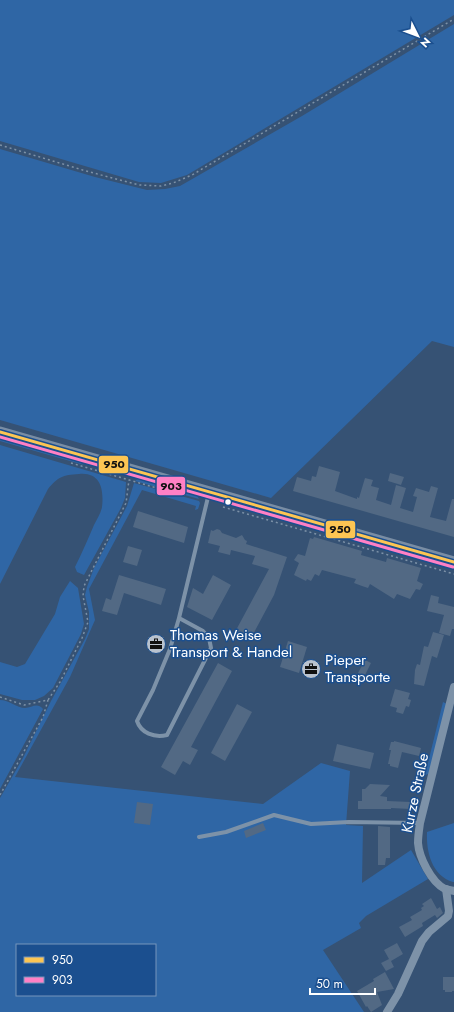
<svg xmlns="http://www.w3.org/2000/svg" width="454" height="1012" viewBox="0 0 454 1012" font-family="Jost,sans-serif">
<style>
.green{fill:#2f66a5;fill-rule:evenodd}
.building{fill:#526984}
.lines{fill:none;stroke-linecap:round;stroke-linejoin:round}
.path{stroke:#7d92a8;stroke-width:1.5;stroke-dasharray:2 3;stroke-linecap:butt}
.lane{stroke:#7d92a8;stroke-width:4}
.street{stroke:#7d92a8;stroke-width:8}
.secondary{stroke:#798da4;stroke-width:11}
.bus-1-casing{stroke:#1b4f8f;stroke-width:6}
.bus-2-casing{stroke:#1b4f8f;stroke-width:6}
.bus-1{stroke:#fcc553;stroke-width:3}
.bus-2{stroke:#ff80c5;stroke-width:3}
.bus-dot{fill:#fff;stroke:#1b4f8f;stroke-width:1.5}
.labels{text-anchor:middle;stroke-width:3;stroke-linejoin:round;paint-order:stroke}
.poi-label{font-size:15px;fill:#fff;stroke:#1b4f8f;text-anchor:start}
.street-label{font-size:15px;fill:#fff;stroke:#1b4f8f}
.line-badge{stroke:#1b4f8f;stroke-width:1.5}
.pale-badge-label{font-size:11px;text-anchor:middle;font-weight:bold;fill:#111}
</style>
<rect width="100%" height="100%" fill="#365274"/>
<g class="green">
<polygon points="0,0 454,0 454,15 187,175 161,183 139,182 0,141"/>
<polygon points="454,24 454,347 432,341 271,498 0,420 0,149 95,177 147,190 165,189 180,186 302,116"/>
<polygon points="0,437 74,459 84,465 0,441"/>
<path d="M0,445l126,37 -1,16 -4,10 -37,67 -7,-3 -2,-5c7,-14 13,-28 19,-42 3,-6 7,-12 8,-18 2,-17 -1,-35 -23,-33 -17,1 -21,3 -31,15l-48,95z"/>
<polygon points="139,478 190,491 196,494 199,499 135,481"/>
<path d="M134,483l65,18 1,2 -2,6 -3,1 1,-4 -54,-16 -53,99 6,31 -25,57 -55,100 248,27 58,-41 29,8 -4,54 17,1 -1,57 49,-33 17,29 -62,37 -7,7 2,5 -38,22 41,62h-364v-214l23,-40 28,-57 34,-62 4,-10v-17l-4,-17 2,-8 7,-19 33,-62zM17,945h138v50h-138z"/>
<polygon points="70,581 78,588 84,624 81,634 53,688 44,696 35,700 22,700 0,694 0,662 17,667 25,664 55,614 60,597"/>
<path d="M0,700c9,0 17,8 25,8 7,0 12,-6 18,1l-43,80z"/>
<polygon points="443,702 447,704 429,774 425,775"/>
<path d="M454,823v59h-1c-21,-6 -27,-30 -26,-50z"/>
</g>
<g class="building">
<polygon points="319,466 340,472 335,491 357,499 357,497 359,498 365,478 373,480 371,486 379,488 376,500 391,505 396,485 406,488 400,508 413,512 417,497 413,496 416,488 429,492 431,486 438,488 430,517 446,521 452,499 454,499 454,537 293,491 297,477 311,481 312,476 316,477"/>
<polygon points="390,473 404,477 401,485 388,481"/>
<polygon points="138,511 188,527 184,543 133,527"/>
<polygon points="217,529 220,530 222,533 236,538 242,535 245,540 247,541 246,544 287,557 274,595 250,640 235,632 269,569 252,564 255,556 231,550 230,555 218,552 220,546 208,543 211,530 213,531"/>
<polygon points="314,537 362,551 361,555 386,562 387,558 421,568 417,581 423,584 420,590 416,589 410,599 397,594 394,599 370,584 368,588 362,586 354,583 356,579 322,570 319,576 315,574 311,581 307,579 306,581 294,575 299,563 294,560 298,554 305,556 310,538 313,539"/>
<polygon points="128,546 142,550 137,566 123,562"/>
<polygon points="119,575 166,589 161,605 124,593 117,615 102,611 106,598 111,600"/>
<polygon points="213,575 231,585 212,620 187,607 193,588 203,594"/>
<polygon points="431,595 439,597 438,603 454,607 454,629 452,629 450,636 439,633 444,615 427,611"/>
<polygon points="433,632 444,635 437,658 432,656 424,686 414,684 415,670 417,664 420,665 424,646 428,647"/>
<polygon points="288,641 307,647 299,673 280,667"/>
<polygon points="365,660 371,663 364,677 358,673"/>
<polygon points="218,663 232,671 191,747 198,750 190,765 183,761 175,775 161,767"/>
<polygon points="395,689 410,693 408,699 411,700 409,707 406,706 403,714 396,712 397,708 390,706"/>
<polygon points="237,704 252,712 225,761 211,753"/>
<polygon points="394,741 421,748 419,756 402,752 398,768 390,766 390,764 388,764 391,750 389,750 391,742 394,742"/>
<polygon points="337,744 374,753 370,769 333,761"/>
<polygon points="370,784 390,785 380,796 387,797 387,801 411,802 410,809 391,808 391,809 358,809 358,801 362,801 362,789 365,789"/>
<polygon points="137,802 153,804 150,825 134,823"/>
<polygon points="263,823 266,830 246,838 244,831"/>
<polygon points="378,826 390,827 390,858 386,858 385,865 378,865"/>
<polygon points="431,898 437,909 440,907 443,913 437,918 435,915 422,923 423,926 405,937 399,927 412,920 410,917 422,910 421,908 424,906 422,904"/>
<polygon points="397,943 403,954 391,961 394,967 386,971 381,963 389,959 384,950"/>
<polygon points="385,972 394,989 377,992 382,1005 371,1012 367,1006 366,1007 357,991 374,981 373,979"/>
<polygon points="443,977 454,977 454,991 452,991 452,992 445,992 445,990 443,990"/>
</g>
<g class="lines">
<g class="path">
<polyline points="0,145 86,171 139,185 161,186 173,183 192,175 454,19"/>
<polyline points="71,463 160,489"/>
<polyline points="223,507 454,574"/>
<polyline points="0,697 24,705 48,700 60,682 82,638 88,622 83,596 84,586 126,503 129,480"/>
<polyline points="0,795 43,717 48,700"/>
</g>
<g class="lane">
<path d="M179,618l24,13 6,7 2,10 -44,87c-13,3 -26,-2 -30,-14l16,-31 17,-41 9,-31 30,-125"/>
<polyline points="199,837 226,832 274,815 311,824 349,822 420,823"/>
</g>
<g class="street">
<path d="M454,687l-34,136c-1,7 -2,13 -2,20 1,14 13,39 27,46 3,1 6,1 9,2"/>
<polyline points="387,1012 398,994 422,941 429,932 448,916 449,911 446,889"/>
</g>
<polyline class="secondary" points="0,432 454,562"/>
<g class="bus-1-casing">
<polyline id="bus-1" points="0,432 454,562"/>
</g>
<g class="bus-2-casing">
<polyline id="bus-2" points="0,437 453,567"/>
</g>
<use href="#bus-1" class="bus-1"/>
<use href="#bus-2" class="bus-2"/>
</g>
<defs>
<g id="office-disc" transform="scale(1)"><circle r="9.5" fill="#b9c2ce" stroke="#1b4f8f"/><path d="M-6-3h4V-5.5h4V-3h4V5H-6ZM-1-4.5V-3h2v-1.5ZM-6 0V1H6V0Z" fill="#111"/></g>
</defs>
<g fill-rule="evenodd">
<use href="#office-disc" x="156" y="644"/>
<use href="#office-disc" x="311" y="669"/>
</g>
<circle class="bus-dot" cx="228" cy="502" r="3.5"/>
<g class="labels">
<g class="poi-label">
<text x="170" y="640">Thomas Weise<tspan x="170" dy="17">Transport &amp; Handel</tspan></text>
<text x="325" y="665">Pieper<tspan x="325" dy="17">Transporte</tspan></text>
</g>
<g class="street-label">
<text transform="translate(415 793) rotate(-78)" y="5">Kurze Straße</text>
</g>
</g>
<g class="line-badge">
<rect x="98" y="455" width="31" height="19" rx="4" fill="#fcc553"/>
<rect x="156" y="476" width="30" height="20" rx="4" fill="#ff80c5"/>
<rect x="325" y="520" width="31" height="19" rx="4" fill="#fcc553"/>
</g>
<g class="pale-badge-label">
<text x="114" y="468">950</text>
<text x="171" y="490">903</text>
<text x="340" y="533">950</text>
</g>
<rect x="16" y="944" width="140" height="52" fill="#1b4f8f" stroke="#7695bc"/>
<rect x="24" y="957" width="20" height="6" fill="#fcc553" stroke="#7695bc"/>
<text x="52" y="964" font-size="12" fill="#ffffff">950</text>
<rect x="24" y="977" width="20" height="6" fill="#ff80c5" stroke="#7695bc"/>
<text x="52" y="984" font-size="12" fill="#ffffff">903</text>
<g transform="translate(418 36) rotate(132)" stroke="#1b4f8f" stroke-width="3" paint-order="stroke">
<path d="M0-3L7 15L0 10L-7 15Z" fill="#ffffff"/>
<text y="-6" font-size="11" font-weight="bold" text-anchor="middle" fill="#ffffff">N</text>
</g>
<path d="M310 988v6h65v-6" fill="none" stroke="#ffffff" stroke-width="2"/>
<text x="316" y="988" font-size="12" fill="#ffffff" stroke="#1b4f8f" stroke-width="3" paint-order="stroke">50 m</text>
</svg>
